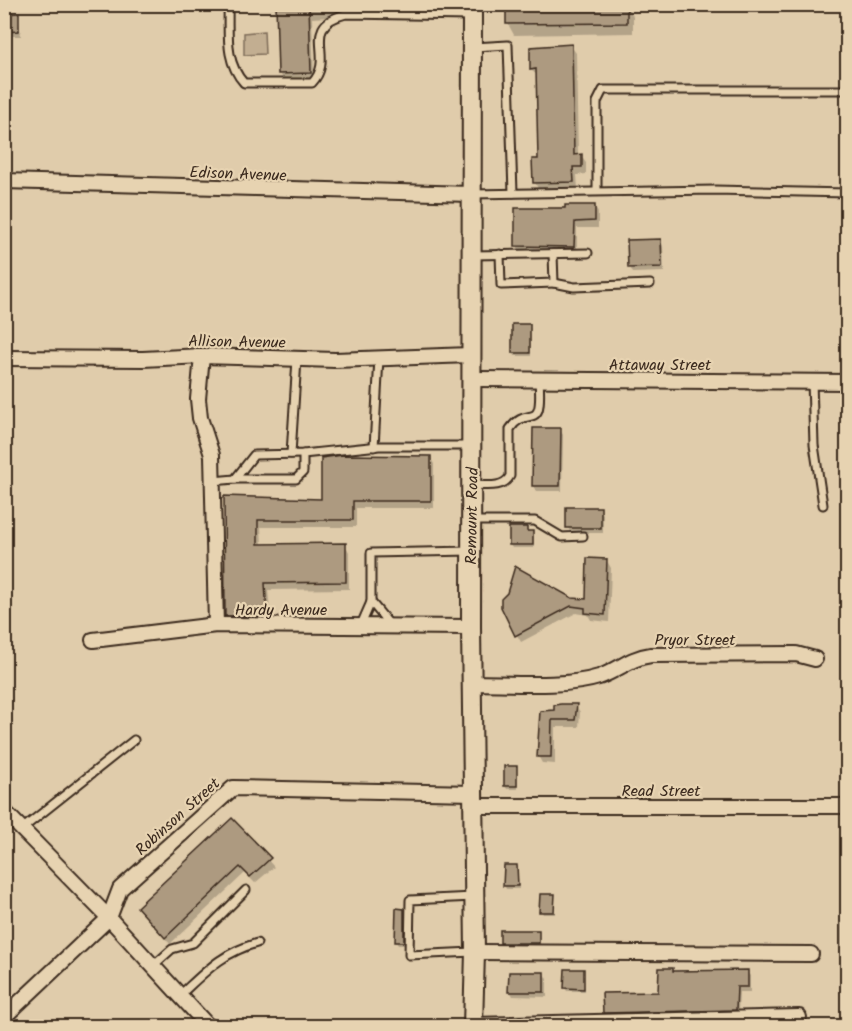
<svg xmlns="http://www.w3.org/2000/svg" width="852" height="1031" viewBox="0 0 852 1031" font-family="Kalam,sans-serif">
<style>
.green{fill:#c2ae91;stroke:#7e6c58;stroke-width:1.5}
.shadow{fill:#0003}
.building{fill:#ad9a80;stroke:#3b2a1e;stroke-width:1.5}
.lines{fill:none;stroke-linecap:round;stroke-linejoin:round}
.lane-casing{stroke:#3b2a1e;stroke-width:11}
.street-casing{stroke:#3b2a1e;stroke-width:18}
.secondary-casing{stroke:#3b2a1e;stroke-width:22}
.lane{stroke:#e7d3b1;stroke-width:7}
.street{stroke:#e7d3b1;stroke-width:14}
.secondary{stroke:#e7d3b1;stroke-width:18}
.labels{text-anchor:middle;stroke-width:4.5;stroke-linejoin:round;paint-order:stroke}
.street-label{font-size:16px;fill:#3b2a1e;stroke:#e7d3b1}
</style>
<rect width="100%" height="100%" fill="#e0ccab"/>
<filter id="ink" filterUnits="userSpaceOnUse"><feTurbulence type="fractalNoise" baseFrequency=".0167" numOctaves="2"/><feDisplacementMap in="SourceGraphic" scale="12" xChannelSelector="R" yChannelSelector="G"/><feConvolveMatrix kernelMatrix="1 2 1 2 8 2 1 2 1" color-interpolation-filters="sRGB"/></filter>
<g filter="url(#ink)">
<polygon class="green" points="264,31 265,54 244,55 244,33"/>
<g class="shadow">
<polygon points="278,4 345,6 346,16 312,18 314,80 284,81 280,73"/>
<polygon points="626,5 633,16 633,33 514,35 508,24"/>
<polygon points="4,15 18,15 21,36 4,36"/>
<polygon points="571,46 576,53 578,156 581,156 586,163 586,174 577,175 578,189 539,190 535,183 540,160 538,76 531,70"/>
<polygon points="595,206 598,213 598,228 577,228 577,253 521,253 517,246 517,209"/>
<polygon points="660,240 663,246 664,272 633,273 630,267"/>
<polygon points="530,326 531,356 515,356 513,352"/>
<polygon points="560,429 563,435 562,491 536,491 533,486"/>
<polygon points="430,457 434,464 434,508 356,508 356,527 261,527 262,545 345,544 349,552 349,589 268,590 271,622 231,623 226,616 226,497 323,500"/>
<polygon points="600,508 603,514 603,533 571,533 568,528"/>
<polygon points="526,528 534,536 534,548 512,548 510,545"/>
<polygon points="607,561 611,568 609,622 591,620 588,615 576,613 521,642 517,635 571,599 587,600"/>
<polygon points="576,706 580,712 579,727 555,727 555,764 542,763 538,756 542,712 555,712"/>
<polygon points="517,767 518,789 507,789 505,786"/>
<polygon points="232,820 274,867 255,883 245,873 170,944 138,907"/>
<polygon points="517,867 519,889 506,889 504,885"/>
<polygon points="554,895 555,914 543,914 541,911"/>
<polygon points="403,910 405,945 398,945 396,942"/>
<polygon points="841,913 848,913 848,959 844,959 841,954"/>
<polygon points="538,932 540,946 503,946 501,943"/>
<polygon points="583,971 585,991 567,991 565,988"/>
<polygon points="747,971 750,976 750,992 739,992 738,1015 607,1018 604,1012 659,994 674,972"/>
<polygon points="544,974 547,979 547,997 513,996 510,991"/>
</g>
<g class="building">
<polygon points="276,4 309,4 311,73 278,74"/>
<polygon points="627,4 627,23 506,24 506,5"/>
<polygon points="19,13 19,31 4,32 4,14"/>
<polygon points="572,44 574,155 582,154 582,167 573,167 574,182 533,183 532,159 538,159 536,69 530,70 530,47"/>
<polygon points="565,205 595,205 595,221 575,222 574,247 515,246 515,208 565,208"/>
<polygon points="661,239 662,267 628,268 627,240"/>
<rect x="512" y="324" width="18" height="29"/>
<polygon points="533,428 561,428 560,486 532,486"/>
<polygon points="343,455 431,456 431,501 353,501 353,520 258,520 258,544 346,543 346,582 265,583 267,615 225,616 224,496 321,499 321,458"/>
<rect x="566" y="507" width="35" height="21"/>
<polygon points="509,527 527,527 527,531 533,531 533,545 509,545"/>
<polygon points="587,558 607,559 605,615 585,613 585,608 571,606 515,636 501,607 501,599 507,593 515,566 572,598 586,599"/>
<polygon points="561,704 577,704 575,720 552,720 551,757 537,757 540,711 554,710 554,705"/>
<rect x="504" y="766" width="13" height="20"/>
<polygon points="232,818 271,858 250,877 240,867 165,938 137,907"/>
<polygon points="504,865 517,865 518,886 503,886"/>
<polygon points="540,894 555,894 554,912 539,912"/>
<polygon points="396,908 404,909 404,942 395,942"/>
<rect x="500" y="930" width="39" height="13"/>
<polygon points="659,968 673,968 673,971 748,970 748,987 737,987 736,1010 603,1013 602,993 658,992"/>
<polygon points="565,969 584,969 584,989 564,988"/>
<polygon points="509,972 544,972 544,992 508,992"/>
</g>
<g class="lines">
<g class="lane-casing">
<g id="lane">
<path d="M228,4c1,29 -4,57 16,79h68c25,-26 -14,-57 34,-69l124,2"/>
<polyline points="473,47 508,45 513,193"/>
<polyline points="597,191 597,102 603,90 848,90"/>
<polyline points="472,194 715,190 848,193"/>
<polyline points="500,254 501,285 554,283 553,254"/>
<polyline points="473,255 588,253"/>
<polyline points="554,283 574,287 650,284"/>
<polyline points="812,381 814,445 823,505"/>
<polyline points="374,447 379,358"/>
<polyline points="291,454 297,359"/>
<polyline points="235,479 296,479 303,472 303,454"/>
<polyline points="213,481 235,479 254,455 303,454 379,446 470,446"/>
<path d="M472,485c13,0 31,4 38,-9v-47c18,-26 33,7 29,-49"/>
<polyline points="473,521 535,521 562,537 583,536"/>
<polyline points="371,602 371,553 471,551"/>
<polyline points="360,627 371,602 390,625"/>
<polyline points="22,829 134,740"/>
<polyline points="473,952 409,955 410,900 474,897"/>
<polyline points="153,966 172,949 193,943 246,890"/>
<path d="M180,995c26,-24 42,-42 77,-52"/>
</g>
</g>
<g class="street-casing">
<g id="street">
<polyline points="4,181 471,194"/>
<polyline points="202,356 198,399 200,418 212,455 216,625"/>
<polyline points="4,358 143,359 202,356 335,360 470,355"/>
<polyline points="472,379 848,382"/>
<polyline points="93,640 216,625 471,627"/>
<path d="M472,683c38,0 92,5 127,-6 20,-7 30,-19 52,-22l145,-1 19,5"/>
<polyline points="474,806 848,806"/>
<polyline points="4,811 109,918 208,1026"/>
<polyline points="475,952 811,954"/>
<polyline points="4,1017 109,918 120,889 233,788 474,793"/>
<polyline points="473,1025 799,1017"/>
</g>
</g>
<g class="secondary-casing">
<polyline id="secondary" points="472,4 471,627 475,952 473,1026"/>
</g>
<use href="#lane" class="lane"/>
<use href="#street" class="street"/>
<use href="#secondary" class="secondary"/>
</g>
</g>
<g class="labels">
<g class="street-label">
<text transform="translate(238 173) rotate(2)" y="6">Edison Avenue</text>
<text transform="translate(237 341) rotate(1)" y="6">Allison Avenue</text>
<text x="660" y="370">Attaway Street</text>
<text transform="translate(471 516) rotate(-89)" y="6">Remount Road</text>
<text x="281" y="615">Hardy Avenue</text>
<text x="695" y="645">Pryor Street</text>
<text x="661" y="796">Read Street</text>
<text transform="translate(177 816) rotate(-42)" y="6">Robinson Street</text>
</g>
</g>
<rect width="852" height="1031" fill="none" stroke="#e7d3b1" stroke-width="24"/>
<rect x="12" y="12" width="828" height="1007" fill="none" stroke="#3b2a1e" stroke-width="2" filter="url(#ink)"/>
</svg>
